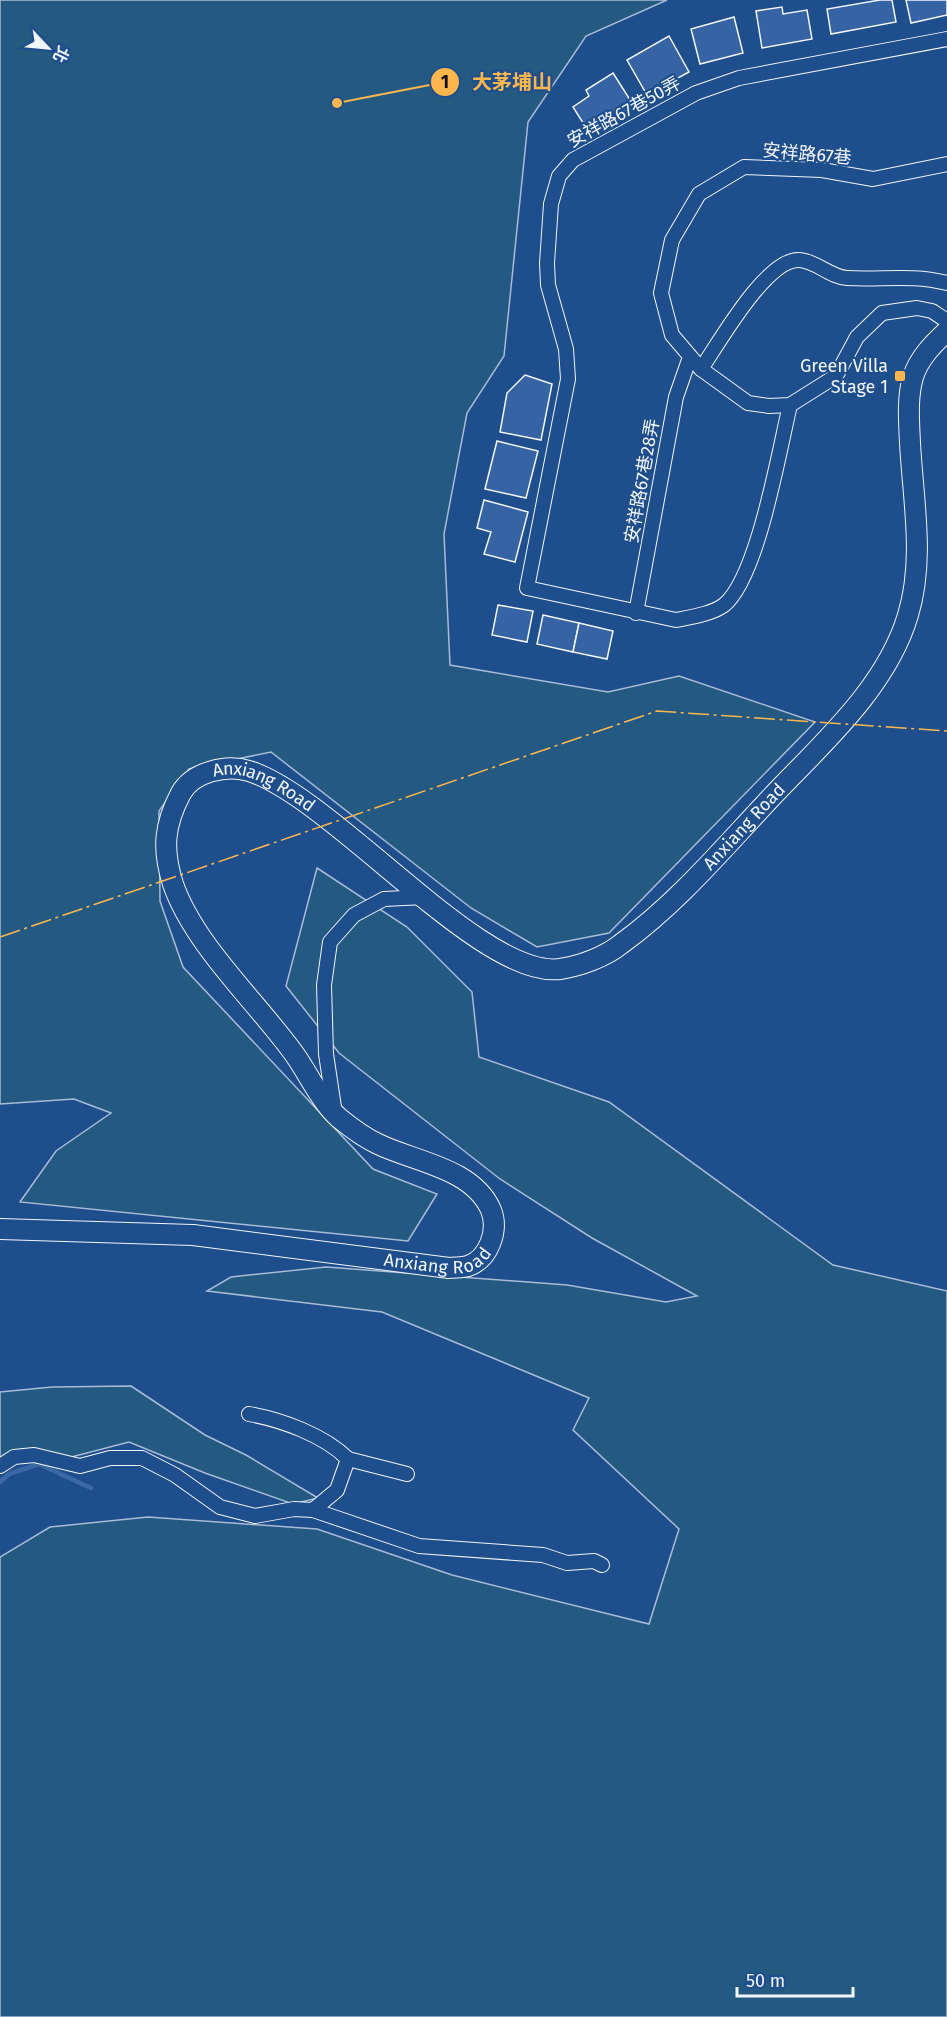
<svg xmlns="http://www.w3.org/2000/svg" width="947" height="2017" viewBox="0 0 947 2017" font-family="'Fira Sans','Noto Sans TC',sans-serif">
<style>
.green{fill:#245a82;stroke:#a8bbd7;stroke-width:1.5}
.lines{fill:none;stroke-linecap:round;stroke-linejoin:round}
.stream{stroke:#3b69a3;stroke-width:4.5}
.building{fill:#3563a3;stroke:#f2f6ff;stroke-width:1.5}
.street-casing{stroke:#f2f6ff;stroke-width:16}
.secondary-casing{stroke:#f2f6ff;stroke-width:22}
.street{stroke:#1f4e8c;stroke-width:14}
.secondary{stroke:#1f4e8c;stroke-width:20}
.power{stroke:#ffb74d;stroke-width:1.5;stroke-dasharray:21 4.5 3 4.5;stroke-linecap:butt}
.poi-dot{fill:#ffb74d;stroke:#1f4e8c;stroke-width:2}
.labels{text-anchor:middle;stroke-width:4.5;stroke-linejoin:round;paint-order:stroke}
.street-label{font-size:18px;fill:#f2f6ff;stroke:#1f4e8c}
.poi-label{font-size:18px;fill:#f2f6ff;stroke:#1f4e8c;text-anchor:end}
.leader{fill:none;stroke:#ffb74d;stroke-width:2}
.callout-dot{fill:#ffb74d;stroke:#1f4e8c;stroke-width:2}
.mark-label{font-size:18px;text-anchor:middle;font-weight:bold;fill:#111}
.callout-label{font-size:20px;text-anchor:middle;font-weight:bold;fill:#ffb74d;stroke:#1f4e8c;stroke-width:4.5;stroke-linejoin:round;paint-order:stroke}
</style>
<rect width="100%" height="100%" fill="#1f4e8c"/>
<g class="green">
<polygon points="0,0 667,0 586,36 528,122 504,356 467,413 444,534 450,665 608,692 679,676 815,722 609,933 537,947 471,908 271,752 189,769 159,811 160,901 183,967 373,1169 437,1194 408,1241 20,1202 56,1151 111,1113 74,1099 0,1104"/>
<polygon points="317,868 407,927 472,992 479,1057 609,1102 833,1265 947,1291 947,2017 0,2017 0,1557 50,1527 148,1517 317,1529 452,1575 649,1624 679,1529 573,1430 589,1398 382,1312 207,1291 231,1277 326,1267 567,1285 666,1302 697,1296 592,1238 500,1179 339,1053 286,986"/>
<polygon points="131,1386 205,1435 246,1455 318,1498 293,1504 205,1473 129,1442 56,1461 0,1458 0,1392 52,1387"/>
</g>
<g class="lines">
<polyline class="stream" points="0,1482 9,1474 39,1464 91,1488"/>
</g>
<g class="building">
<polygon points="880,0 892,0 896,22 831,34 827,9"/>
<polygon points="906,0 947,0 947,15 911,23"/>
<polygon points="782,7 783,14 807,10 812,39 762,48 756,11"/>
<polygon points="734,17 743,53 700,64 691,29"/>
<polygon points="669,36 689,72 647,95 627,60"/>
<polygon points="613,73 634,106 590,134 573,107 589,96 586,90"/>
<polygon points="525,375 552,384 541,440 500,432 507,393"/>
<polygon points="497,441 538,451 526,498 485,489"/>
<polygon points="484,500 528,512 515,562 484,554 491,532 477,528"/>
<polygon points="498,605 533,611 527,642 492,635"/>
<polygon points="543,615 579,623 573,652 537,644"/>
<polygon points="579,623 613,631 607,659 573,652"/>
</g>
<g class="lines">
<g class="street-casing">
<g id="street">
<polyline points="947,164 873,179 822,170 744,167 699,194 672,240 661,293 672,335 701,369 748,403 769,406 790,405 836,376 857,337 882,313 917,308 932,311 947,321"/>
<path d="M701,369c18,-26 66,-112 99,-109 16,1 30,17 47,18 35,2 65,-4 100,5"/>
<path d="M790,405c-11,46 -32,172 -66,200 -12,9 -33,12 -48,15l-149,-32 41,-209 -2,-30 -18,-64 -1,-22 4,-59 8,-28 14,-16 123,-67 43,-15 208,-39"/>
<polyline points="636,613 676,397 690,357"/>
<polyline points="335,1114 326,1054 324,985 330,942 354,915 384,899 425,897"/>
<polyline points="348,1459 407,1474"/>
<path d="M0,1466l14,-9 20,-2 46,11 30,-8h32l33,17 45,32 35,9 39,-7 19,1 24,-20 11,-31c-24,-24 -66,-39 -99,-45"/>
<polyline points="313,1510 419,1546 543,1555 567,1563 594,1561 602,1565"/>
</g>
</g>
<g class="secondary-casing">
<g id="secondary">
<path id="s1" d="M0,1229l193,6 256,33c6,-1 13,0 19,-2 21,-7 31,-36 23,-56 -18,-42 -76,-48 -113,-66 -13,-6 -28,-17 -39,-26 -18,-16 -30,-43 -44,-63 -38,-53 -101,-110 -122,-171 -11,-35 -9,-59 8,-91 12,-21 45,-29 68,-22 85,27 232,208 311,198 20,-3 45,-12 61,-25 54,-39 99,-92 144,-140 52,-56 121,-114 143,-189 17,-56 5,-115 2,-172 -1,-22 -3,-45 3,-66 6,-19 20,-33 34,-46"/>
</g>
</g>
<use href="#street" class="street"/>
<use href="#secondary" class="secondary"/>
<polyline class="power" points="0,937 657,711 947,731"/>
</g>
<rect class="poi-dot" x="894" y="370" width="12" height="12" rx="3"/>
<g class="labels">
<g class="street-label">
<text transform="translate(624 112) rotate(-29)" y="6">安祥路67巷50弄</text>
<text transform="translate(807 154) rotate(5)" y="6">安祥路67巷</text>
<text transform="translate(642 481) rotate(-80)" y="6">安祥路67巷28弄</text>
<text dy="6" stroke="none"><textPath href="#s1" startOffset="1196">Anxiang Road</textPath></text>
<text dy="6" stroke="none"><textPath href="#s1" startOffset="1788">Anxiang Road</textPath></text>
<text dy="6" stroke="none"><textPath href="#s1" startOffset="441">Anxiang Road</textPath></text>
</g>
<g class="poi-label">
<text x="888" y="372">Green Villa<tspan x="888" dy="21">Stage 1</tspan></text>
</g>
</g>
<path class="leader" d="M337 103L445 82"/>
<g class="callout-dot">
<circle cx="337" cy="103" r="6"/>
<circle cx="445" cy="82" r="15"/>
</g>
<g class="mark-label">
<text x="445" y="88">1</text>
</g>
<g class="callout-label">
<text x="512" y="89">大茅埔山</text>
</g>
<g transform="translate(48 48) rotate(116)" stroke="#1f4e8c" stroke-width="4.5" paint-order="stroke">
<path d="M0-4.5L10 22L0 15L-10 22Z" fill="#f2f6ff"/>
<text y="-9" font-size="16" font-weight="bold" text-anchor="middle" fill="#f2f6ff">北</text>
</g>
<path d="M737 1987v9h116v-9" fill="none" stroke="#f2f6ff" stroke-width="3"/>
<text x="746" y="1987" font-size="18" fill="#f2f6ff" stroke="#1f4e8c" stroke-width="4.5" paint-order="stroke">50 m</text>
</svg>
